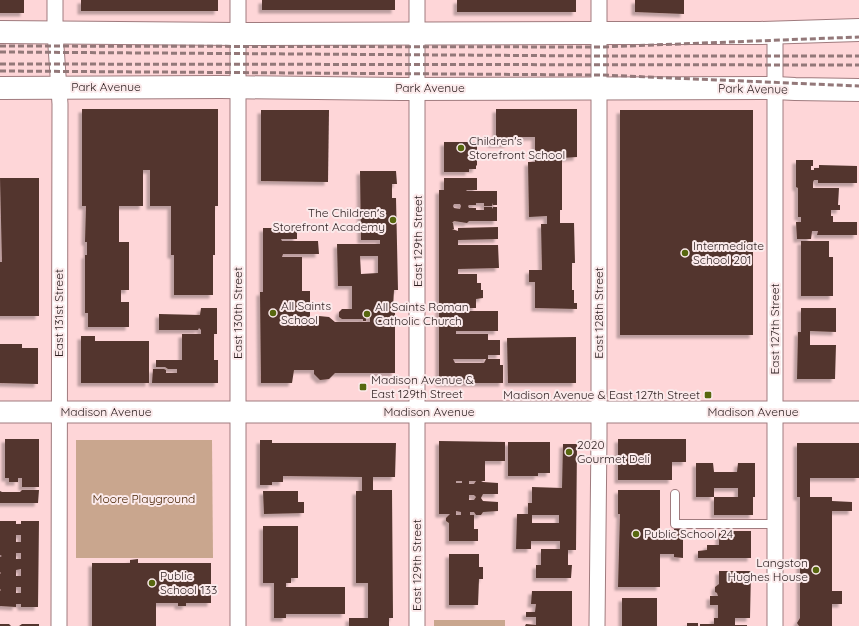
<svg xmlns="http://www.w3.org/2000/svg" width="859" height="626" viewBox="0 0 859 626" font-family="Quicksand,sans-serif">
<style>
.green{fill:#c9a68e}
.building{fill:#52352d;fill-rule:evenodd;filter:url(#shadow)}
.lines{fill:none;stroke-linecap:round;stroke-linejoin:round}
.service-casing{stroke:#a07b7e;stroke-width:10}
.minor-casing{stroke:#a07b7e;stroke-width:17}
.secondary-casing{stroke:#a07b7e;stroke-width:23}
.primary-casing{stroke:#a07b7e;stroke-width:24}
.service{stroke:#fff;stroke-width:8}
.minor{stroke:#fff;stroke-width:15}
.secondary{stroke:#fff;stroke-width:21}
.primary{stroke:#fff;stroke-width:22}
.rail{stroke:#937879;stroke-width:3;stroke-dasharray:6 3;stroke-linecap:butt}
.poi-dot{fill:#57670f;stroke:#fbeaeb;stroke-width:1.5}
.labels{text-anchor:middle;stroke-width:4;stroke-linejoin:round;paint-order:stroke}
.street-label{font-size:12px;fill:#2b1d1e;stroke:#fbeaeb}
.poi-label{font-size:12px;fill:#2b1d1e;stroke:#fbeaeb;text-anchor:start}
.park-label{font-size:12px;fill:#482302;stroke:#fbeaeb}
</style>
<defs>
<filter id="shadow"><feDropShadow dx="-3.5" dy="3.5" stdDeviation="1" flood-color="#0004"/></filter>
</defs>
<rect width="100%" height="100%" fill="#fed6d8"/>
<g class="green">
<polygon points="76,440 212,440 213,558 76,558"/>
<rect x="434" y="620" width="71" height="6"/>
</g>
<g class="building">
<rect x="0" y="0" width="24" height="13"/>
<rect x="81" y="0" width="137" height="11"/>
<rect x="262" y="0" width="133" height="10"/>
<rect x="457" y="0" width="119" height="12"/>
<polygon points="635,0 684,0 684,14 635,12"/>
<polygon points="82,109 218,109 218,206 215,206 215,255 213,255 213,295 174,295 174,255 171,255 171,206 150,206 150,170 143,170 143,206 119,206 119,242 129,242 129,290 121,290 121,302 129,302 129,327 88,327 88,313 85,313 85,255 87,255 87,242 85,242 86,206 82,206"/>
<polygon points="496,109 577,109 577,157 562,158 562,210 560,210 560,223 574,223 575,263 572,263 572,290 574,290 574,303 577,303 577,309 535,308 535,282 529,282 529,270 542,270 541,224 547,224 547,216 529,217 528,162 535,162 535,137 508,137 508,144 491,144 491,140 496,140"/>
<polygon points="261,110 329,110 328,182 261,181"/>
<rect x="620" y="110" width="133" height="225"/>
<polygon points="444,142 477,142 477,165 476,166 476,169 469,169 469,172 444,172"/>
<polygon points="796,160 813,160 813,166 811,166 811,170 814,170 814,168 819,168 819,165 857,166 857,183 818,183 818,180 814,180 813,182 813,188 839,188 838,205 840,205 840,210 831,210 831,216 833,216 833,222 857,222 857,235 817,235 818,231 812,231 811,239 797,239 796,222 801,222 801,217 798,217 798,188 796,187"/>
<path d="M360,171h36l1,13h-5v14h4l2,92h-4l-1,18h2v65h-60l-6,6 -9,1 -6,-6v-4h-20l-2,13h-31l-1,-91h3v-64h34v11h-16l1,2h36l1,13h-36l-1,3h20v34h8v30h4l5,-5 10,1 6,5h35v-4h-4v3h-3v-2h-21l-3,-2v-5l3,-3h10v-23h-14l-1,-42h43v-4h-19zM360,256h18v17l-17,1z"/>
<polygon points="0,178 39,178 39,316 0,316 0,262 2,262"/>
<path d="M444,178h33v12h-11l1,1h30v14h-4v-2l-1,3h-8v-3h-8v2h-7l-1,1 1,2h7v2h8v-3h8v2l1,-2h4v14h-28l-2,2 -13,-2 -2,2h1l1,6h-2l6,2v-3l40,-1v12l-40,1v5h40l1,23 -41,1v5h19v9h4v7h2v8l-7,1v9h-20v3h42v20h-42v3h32v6h12v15h-12v4h12v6h3v18h-64v-193h5zM454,204h6l1,2 -1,3 -6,-1 -1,-2zM453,359h33l-2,4h-29z"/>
<polygon points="801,241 829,241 829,257 833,257 833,296 801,296"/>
<polygon points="201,308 217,308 217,334 214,334 214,360 218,360 218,383 152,383 153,369 164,369 166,370 166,373 177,373 177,369 168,369 165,367 156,367 156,360 182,360 182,334 201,334 201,330 199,328 198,330 159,330 159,314 200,315"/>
<polygon points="801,308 836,308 836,332 810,331 810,345 836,345 835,379 797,379 798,332 801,332"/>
<polygon points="81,336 95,336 95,341 149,341 149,383 81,383"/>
<polygon points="576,337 576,383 508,383 507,338"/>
<polygon points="0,344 22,344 22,348 38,348 38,384 0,383"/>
<polygon points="5,439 39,439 39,487 22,487 22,478 18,478 18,482 9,482 9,478 5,478"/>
<polygon points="618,439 686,439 686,462 672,462 672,480 618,480"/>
<polygon points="260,440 272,440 272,443 396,443 395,477 373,477 373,490 366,490 392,490 393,618 389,618 389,626 349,626 349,618 368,618 368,583 356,583 356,491 362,491 362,477 283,476 283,482 272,482 272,485 260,485"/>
<path d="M439,441l66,1v19h-20v20h-4l2,1 15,1v11h-15l-2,4 2,3 15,1v9l-15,1 -2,3h-5l-2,-3h-4v3h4v14h4v12h-29v-18l-3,-2v-3l4,-4h-11zM456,481h6v2h-6zM469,481h7l-2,3h-5zM469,495h5l2,2 -2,3h-5zM456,511l5,1v3h-5z"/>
<polygon points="508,442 550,442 550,473 538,473 538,476 508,476"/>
<polygon points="797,443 859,443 859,478 810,478 810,497 832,497 832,501 852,502 852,511 832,511 832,591 842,591 842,604 832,604 832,626 799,626 797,623 800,618 800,497 797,497"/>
<path d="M563,444h14l-1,106h-8v15h4l-1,13h-35v-13h5v-16h19v-8h-29v8h-15l1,-35h11v-11h4v-16l30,1zM532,515h27v8h-27z"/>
<polygon points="696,463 713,463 714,472 737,472 738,463 755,463 755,497 753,497 753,515 714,515 714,497 738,497 738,488 714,488 714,497 696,497"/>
<polygon points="22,490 39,490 38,503 0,503 0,491 2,492 20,492"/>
<polygon points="618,490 660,490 660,532 674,532 674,529 683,529 683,558 674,557 674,554 660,554 660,587 618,587 620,514 618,514"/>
<polygon points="263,491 298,491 298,502 304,502 304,513 264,514"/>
<path d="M0,521h16v3h5v-3h18l-1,86h-17v-3h-5v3l-16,-1v-15l1,-1 -1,-1v-15l1,-1 -1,-1v-15l2,-1 -2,-1zM16,535h5v7h-5zM16,553h5v6h-5zM21,569v7h-5v-6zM16,587h5v6h-5z"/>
<polygon points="263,526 298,526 298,578 291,578 291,583 286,583 286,587 345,587 345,614 286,614 286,618 274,618 274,583 263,583"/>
<polygon points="719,531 751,531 751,558 698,558 698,551 707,550 707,545 719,545"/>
<polygon points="449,554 479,554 479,567 483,567 483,579 479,579 478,605 449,605"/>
<polygon points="138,559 138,563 211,563 211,603 186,603 186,606 178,606 178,603 156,603 156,626 92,626 92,563 130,563 130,560"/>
<polygon points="719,571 751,571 750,618 735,618 735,625 747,625 747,626 700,626 700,624 714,624 714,618 718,618 718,605 710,605 710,596 718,596 717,593 715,592 715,587 719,584"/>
<polygon points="532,591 572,591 572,626 525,626 526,624 536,625 536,617 526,617 526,612 535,612 536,604 531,604"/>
<rect x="622" y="598" width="35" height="28"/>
<rect x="687" y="623" width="11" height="3"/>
<polygon points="0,624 9,624 11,626 0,626"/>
<polygon points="22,624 39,624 39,626 19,626"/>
</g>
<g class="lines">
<g class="service-casing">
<polyline id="service" points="675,494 675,524 775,524"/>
</g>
<g class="minor-casing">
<g id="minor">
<polyline points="55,0 55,32 60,104 59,626"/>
<polyline points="775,32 775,626"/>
<polyline points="238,626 238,0"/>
<polyline points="417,626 417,0"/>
<polyline points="597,626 599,436 599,0"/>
</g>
</g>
<g class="secondary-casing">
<polyline id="secondary" points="0,412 859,412"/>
</g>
<g class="primary-casing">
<g id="primary">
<polyline points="0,32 238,34 580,33 760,33 859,30"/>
<polyline points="0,88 221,87 401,89 775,88 795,89 859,90"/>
</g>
</g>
<use href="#service" class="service"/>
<use href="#minor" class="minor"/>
<use href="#secondary" class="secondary"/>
<use href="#primary" class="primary"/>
<g class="rail">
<polyline points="0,46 601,47 859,37"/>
<polyline points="0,52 601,56 859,56"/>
<polyline points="0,64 859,65"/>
<polyline points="0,71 601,75 859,86"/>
</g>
</g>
<g class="poi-dot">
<circle cx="461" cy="148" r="4"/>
<circle cx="393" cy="220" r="4"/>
<circle cx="685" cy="253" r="4"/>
<circle cx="273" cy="313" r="4"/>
<circle cx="367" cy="314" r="4"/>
<rect x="359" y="383" width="8" height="8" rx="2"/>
<rect x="704" y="391" width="8" height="8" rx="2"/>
<circle cx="569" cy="452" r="4"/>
<circle cx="636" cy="534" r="4"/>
<circle cx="816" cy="570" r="4"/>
<circle cx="152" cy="583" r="4"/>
</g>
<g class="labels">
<g class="street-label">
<text x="106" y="91">Park Avenue</text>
<text x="430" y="92">Park Avenue</text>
<text transform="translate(753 89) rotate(1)" y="4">Park Avenue</text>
<text transform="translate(418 241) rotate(-90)" y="4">East 129th Street</text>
<text transform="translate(59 313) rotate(-90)" y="4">East 131st Street</text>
<text transform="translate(238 313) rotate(-90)" y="4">East 130th Street</text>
<text transform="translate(599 313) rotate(-90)" y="4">East 128th Street</text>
<text transform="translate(775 329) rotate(-90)" y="4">East 127th Street</text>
<text x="106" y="416">Madison Avenue</text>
<text x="429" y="416">Madison Avenue</text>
<text x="753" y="416">Madison Avenue</text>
<text transform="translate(417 565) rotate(-90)" y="4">East 129th Street</text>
</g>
<g class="poi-label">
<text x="469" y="145">Children's<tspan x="469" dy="14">Storefront School</tspan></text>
<text x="385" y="217" text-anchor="end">The Children's<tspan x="385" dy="14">Storefront Academy</tspan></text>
<text x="693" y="250">Intermediate<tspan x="693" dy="14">School 201</tspan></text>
<text x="281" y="310">All Saints<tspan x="281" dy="14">School</tspan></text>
<text x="375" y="311">All Saints Roman<tspan x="375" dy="14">Catholic Church</tspan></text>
<text x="371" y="384">Madison Avenue &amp;<tspan x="371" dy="14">East 129th Street</tspan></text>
<text x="700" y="399" text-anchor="end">Madison Avenue &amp; East 127th Street</text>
<text x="577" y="449">2020<tspan x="577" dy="14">Gourmet Deli</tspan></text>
<text x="644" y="538">Public School 24</text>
<text x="808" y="567" text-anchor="end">Langston<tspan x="808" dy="14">Hughes House</tspan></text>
<text x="160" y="580">Public<tspan x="160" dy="14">School 133</tspan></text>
</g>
<g class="park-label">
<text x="144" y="503">Moore Playground</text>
</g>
</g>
</svg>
